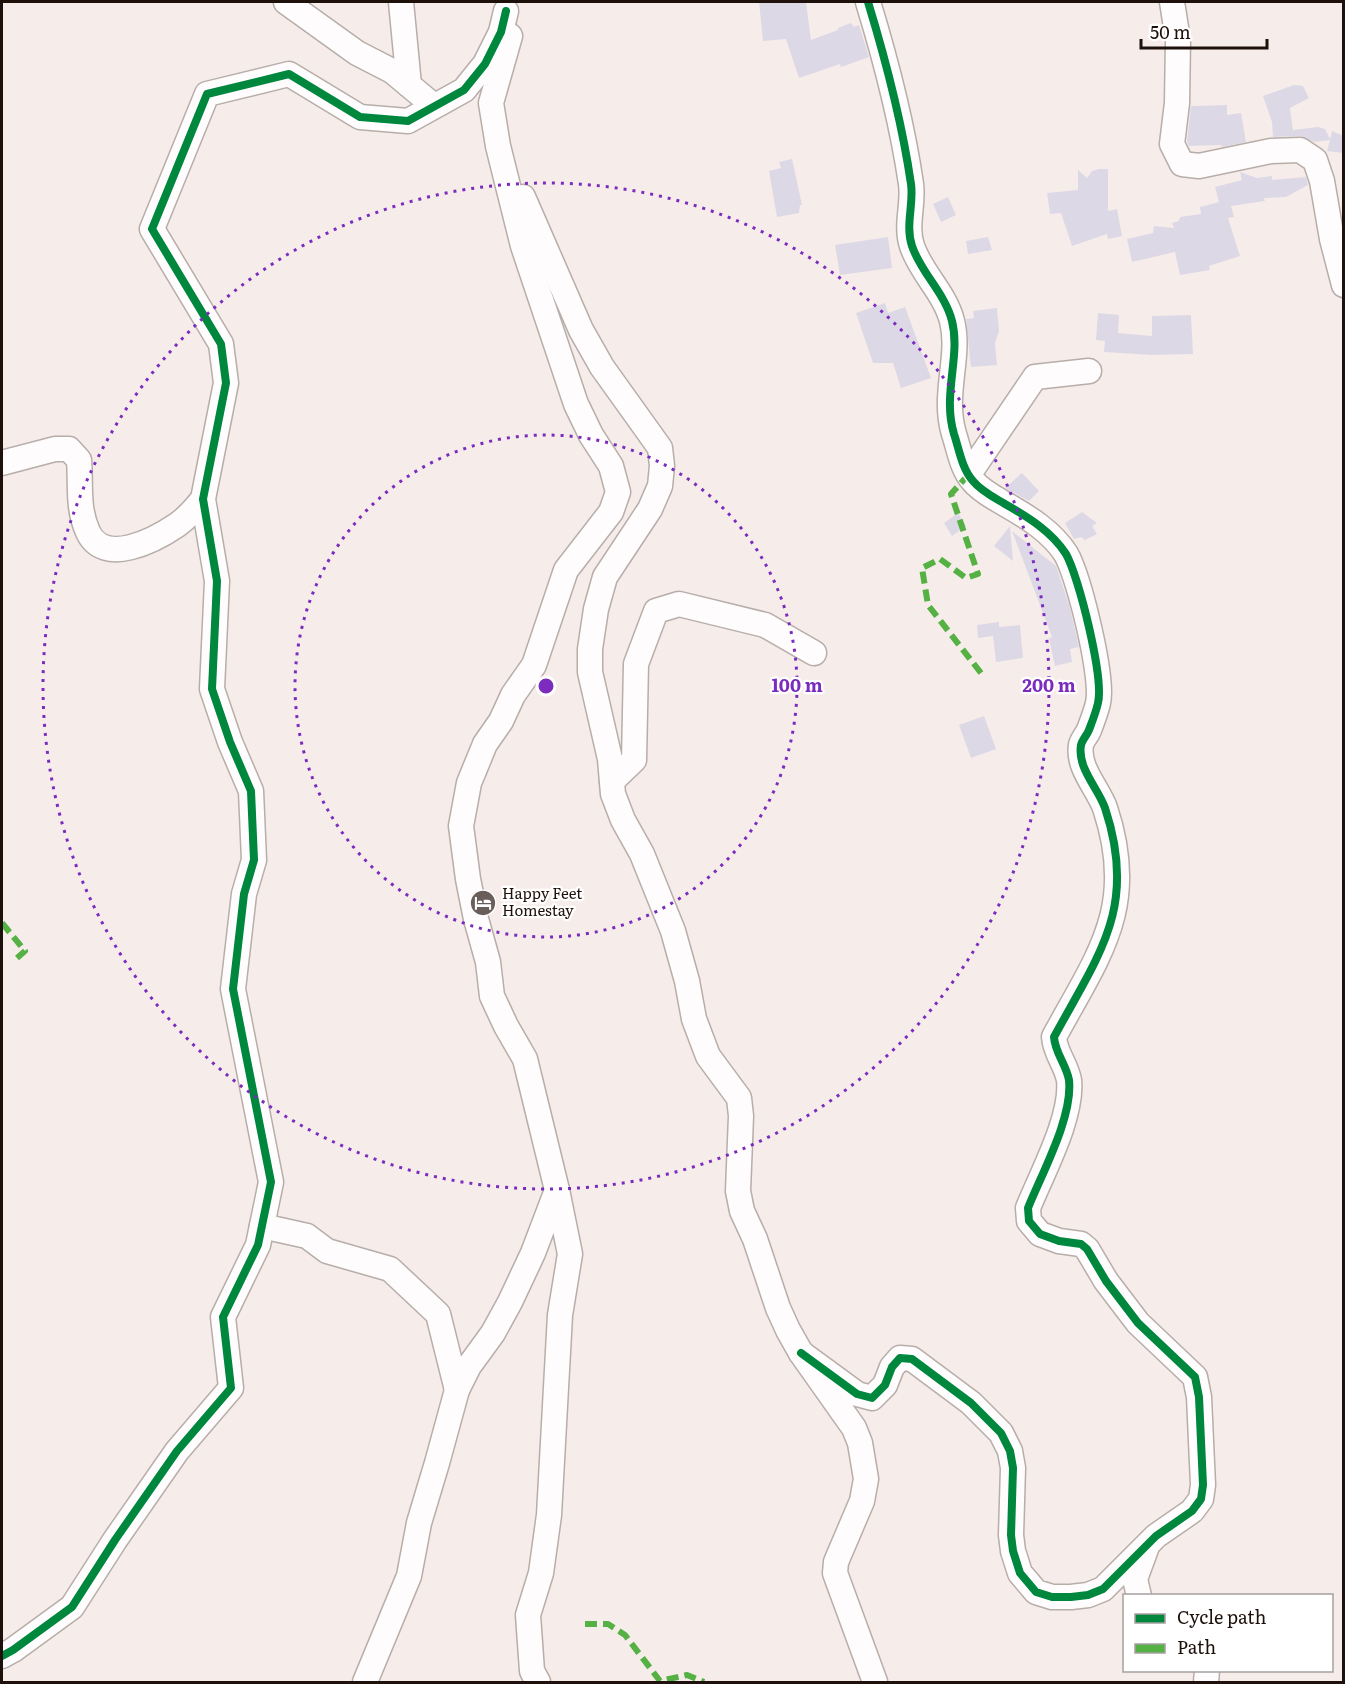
<svg xmlns="http://www.w3.org/2000/svg" width="1345" height="1684" viewBox="0 0 1345 1684" font-family="Literata,serif">
<style>
.building{fill:#ddd8e6}
.lines{fill:none;stroke-linecap:round;stroke-linejoin:round}
.minor-casing{stroke:#b7ada9;stroke-width:27}
.minor{stroke:#fefcfc;stroke-width:24}
.quiet{stroke:#55b144;stroke-width:6;stroke-dasharray:12 6;stroke-linecap:butt}
.cycleway-casing{stroke:#fff;stroke-width:11}
.cycleway{stroke:#00873e;stroke-width:8}
.ring{fill:none;stroke:#7b2cbf;stroke-width:3;stroke-dasharray:3 6}
.labels{text-anchor:middle;stroke-width:4.5;stroke-linejoin:round;paint-order:stroke}
.poi-label{font-size:15px;fill:#1e110c;stroke:#fff;text-anchor:start}
.centre{fill:#7b2cbf;stroke:#fff;stroke-width:3}
.ring-label{font-size:18px;text-anchor:middle;font-weight:bold;fill:#7b2cbf;stroke:#fff;stroke-width:4.5;stroke-linejoin:round;paint-order:stroke}
</style>
<rect width="100%" height="100%" fill="#f6edea"/>
<g class="building">
<polygon points="759,2 806,2 811,40 838,30 838,28 851,23 854,27 859,25 869,57 841,67 840,64 799,78 786,39 763,41"/>
<polygon points="1294,85 1303,86 1309,98 1290,108 1293,130 1318,127 1325,129 1330,139 1332,131 1344,136 1344,153 1327,151 1330,140 1314,142 1300,136 1273,137 1272,122 1263,96"/>
<polygon points="1227,105 1227,115 1241,113 1246,142 1222,147 1221,145 1189,146 1187,141 1191,106"/>
<polygon points="792,159 802,205 800,205 799,213 777,217 769,171 781,168 779,162"/>
<polygon points="1099,169 1108,169 1108,211 1117,209 1122,236 1108,239 1107,234 1072,246 1061,213 1050,214 1047,193 1078,190 1078,170 1087,178 1092,171"/>
<polygon points="1240,172 1257,178 1272,176 1272,180 1306,177 1308,185 1286,197 1264,198 1265,201 1231,206 1234,217 1228,218 1240,256 1209,266 1210,270 1180,275 1175,252 1132,262 1127,239 1153,233 1154,226 1174,228 1172,223 1179,221 1180,217 1201,214 1200,207 1219,202 1215,187 1242,180"/>
<polygon points="948,197 956,215 941,222 933,204"/>
<polygon points="888,237 892,268 840,275 835,245"/>
<polygon points="988,237 992,250 968,254 966,241"/>
<polygon points="885,303 888,313 905,307 931,378 901,388 893,363 873,363 856,313"/>
<polygon points="997,308 999,331 995,343 997,365 971,367 966,319 974,318 973,311"/>
<polygon points="1098,313 1119,315 1118,333 1152,336 1152,316 1191,315 1193,354 1152,355 1104,352 1105,341 1096,340"/>
<polygon points="1022,473 1039,491 1029,501 1005,488"/>
<polygon points="1082,512 1097,523 1092,526 1097,534 1085,540 1081,537 1074,539 1065,523"/>
<polygon points="958,513 966,526 952,536 944,523"/>
<polygon points="1010,526 1013,561 994,546"/>
<polygon points="1012,531 1056,566 1070,608 1079,647 1070,649 1072,662 1055,666 1049,638 1052,637"/>
<polygon points="999,622 999,627 1020,625 1023,658 996,662 993,636 978,638 977,625"/>
<polygon points="984,716 996,749 971,758 959,725"/>
</g>
<g class="lines">
<g class="minor-casing">
<g id="minor">
<polyline points="286,2 357,53 392,71 434,106"/>
<polyline points="401,2 409,85"/>
<polyline points="1172,2 1178,40 1177,103 1172,144 1182,164 1199,166 1271,151 1300,150 1315,160 1322,181 1332,239 1344,285"/>
<polyline points="523,197 581,330 602,367 660,448 662,466 660,486 650,509 605,577 596,609 590,649 590,672 610,759 613,794 623,820 642,854 673,931 687,981 694,1019 708,1056 739,1098 741,1116 738,1191 742,1211 755,1239 778,1308 788,1330 801,1353 854,1428 860,1443 866,1479 862,1501 836,1562 835,1573 875,1682"/>
<path d="M2,463l53,-14h14l10,11c2,25 -2,48 9,72 16,35 67,8 89,-7 10,-7 18,-16 26,-26"/>
<polyline points="969,474 1035,377 1089,371"/>
<polyline points="612,781 634,760 636,664 656,611 679,604 765,625 814,653"/>
<polyline points="262,1226 307,1236 327,1251 390,1269 438,1314 457,1390"/>
<path d="M801,1353l56,41 15,4 13,-13 7,-18 8,-9 12,1 59,44 30,30 9,18 3,17 -2,67 2,16 7,22 16,19 16,5h19l17,-2 15,-6 53,-53 36,-25 9,-12 2,-14 -4,-88 -4,-20 -57,-54 -32,-42 -19,-32 -6,-5 -22,-3 -19,-7 -11,-13 -1,-13c14,-35 45,-91 41,-128 -3,-16 -14,-27 -15,-43 45,-83 84,-130 51,-229 -7,-20 -28,-40 -24,-63 1,-5 6,-10 8,-15 3,-8 7,-18 9,-27 6,-25 -19,-126 -32,-149 -14,-22 -38,-37 -61,-50 -10,-6 -24,-13 -32,-23 -11,-12 -14,-32 -19,-47 -12,-40 7,-77 -2,-113 -7,-28 -31,-48 -40,-75 -7,-21 2,-42 -1,-62 -9,-62 -25,-123 -43,-182"/>
<polyline points="1139,1596 1135,1579 1146,1549"/>
<polyline points="2,1656 13,1650 72,1607 115,1540 177,1451 231,1388 223,1317 258,1245 271,1182 233,989 244,894 254,860 251,791 230,742 212,689 217,581 203,499 226,383 221,344 152,229 207,94 289,74 360,117 408,121 464,90 485,64 501,32 506,11"/>
<polyline points="365,1682 409,1576 419,1523 437,1463 457,1390 469,1366 493,1333 510,1302 533,1253 557,1190 525,1059 506,1026 492,996 488,962 476,919 468,879 461,826 469,783 485,744 501,721 513,695 534,665 566,570 611,512 618,492 611,466 591,435 576,404 523,246 498,146 491,103 510,36"/>
<polyline points="538,1682 532,1671 528,1615 541,1573 549,1515 560,1315 570,1254 557,1190"/>
<polyline points="1206,1682 1207,1670"/>
</g>
</g>
<use href="#minor" class="minor"/>
<g class="quiet">
<polyline points="969,474 951,494 978,574 966,578 940,559 922,568 928,605 981,673"/>
<polyline points="2,923 25,951 17,958"/>
<polyline points="585,1624 608,1624 625,1635 660,1681 687,1675 704,1682"/>
</g>
<g class="cycleway-casing">
<g id="cycleway">
<path d="M801,1353l56,41 15,4 13,-13 7,-18 8,-9 12,1 59,44 30,30 9,18 3,17 -2,67 2,16 7,22 16,19 16,5h19l17,-2 15,-6 53,-53 36,-25 9,-12 2,-14 -4,-88 -4,-20 -57,-54 -32,-42 -19,-32 -6,-5 -22,-3 -19,-7 -11,-13 -1,-13c14,-35 45,-91 41,-128 -3,-16 -14,-27 -15,-43 45,-83 84,-130 51,-229 -7,-20 -28,-40 -24,-63 1,-5 6,-10 8,-15 3,-8 7,-18 9,-27 6,-25 -19,-126 -32,-149 -14,-22 -38,-37 -61,-50 -10,-6 -24,-13 -32,-23 -11,-12 -14,-32 -19,-47 -12,-40 7,-77 -2,-113 -7,-28 -31,-48 -40,-75 -7,-21 2,-42 -1,-62 -9,-62 -25,-123 -43,-182"/>
<polyline points="2,1656 13,1650 72,1607 115,1540 177,1451 231,1388 223,1317 258,1245 271,1182 233,989 244,894 254,860 251,791 230,742 212,689 217,581 203,499 226,383 221,344 152,229 207,94 289,74 360,117 408,121 464,90 485,64 501,32 506,11"/>
</g>
</g>
<use href="#cycleway" class="cycleway"/>
</g>
<g class="ring">
<circle cx="546" cy="686" r="251"/>
<circle cx="546" cy="686" r="503"/>
</g>
<defs>
<g id="hotel-disc" transform="scale(1.35)"><circle r="9.5" fill="#6a5e5a" stroke="#fff"/><path d="M-6-4.5h1.5V1H6V5H4.5V3h-9V5H-6ZM-4 0a1.8 1.8 0 1 1 3.6 0ZM.5 0V-2.5h3Q6-2.5 6 0Z" fill="#fff"/></g>
</defs>
<g fill-rule="evenodd">
<use href="#hotel-disc" x="483" y="903"/>
</g>
<g class="labels">
<g class="poi-label">
<text x="502" y="899">Happy Feet<tspan x="502" dy="17">Homestay</tspan></text>
</g>
</g>
<circle cx="546" cy="686" r="9" class="centre"/>
<g class="ring-label">
<text x="797" y="692">100 m</text>
<text x="1049" y="692">200 m</text>
</g>
<rect width="1345" height="1684" fill="none" stroke="#1e110c" stroke-width="6"/>
<rect x="1123" y="1594" width="210" height="78" fill="#ffffff" stroke="#a5a09e" stroke-width="1.5"/>
<rect x="1135" y="1614" width="30" height="9" fill="#00873e" stroke="#a5a09e" stroke-width="1.5"/>
<text x="1177" y="1624" font-size="18" fill="#1e110c">Cycle path</text>
<rect x="1135" y="1644" width="30" height="9" fill="#55b144" stroke="#a5a09e" stroke-width="1.5"/>
<text x="1177" y="1654" font-size="18" fill="#1e110c">Path</text>
<path d="M1141 39v9h126v-9" fill="none" stroke="#1e110c" stroke-width="3"/>
<text x="1150" y="39" font-size="18" fill="#1e110c" stroke="#ffffff" stroke-width="4.5" paint-order="stroke">50 m</text>
</svg>
